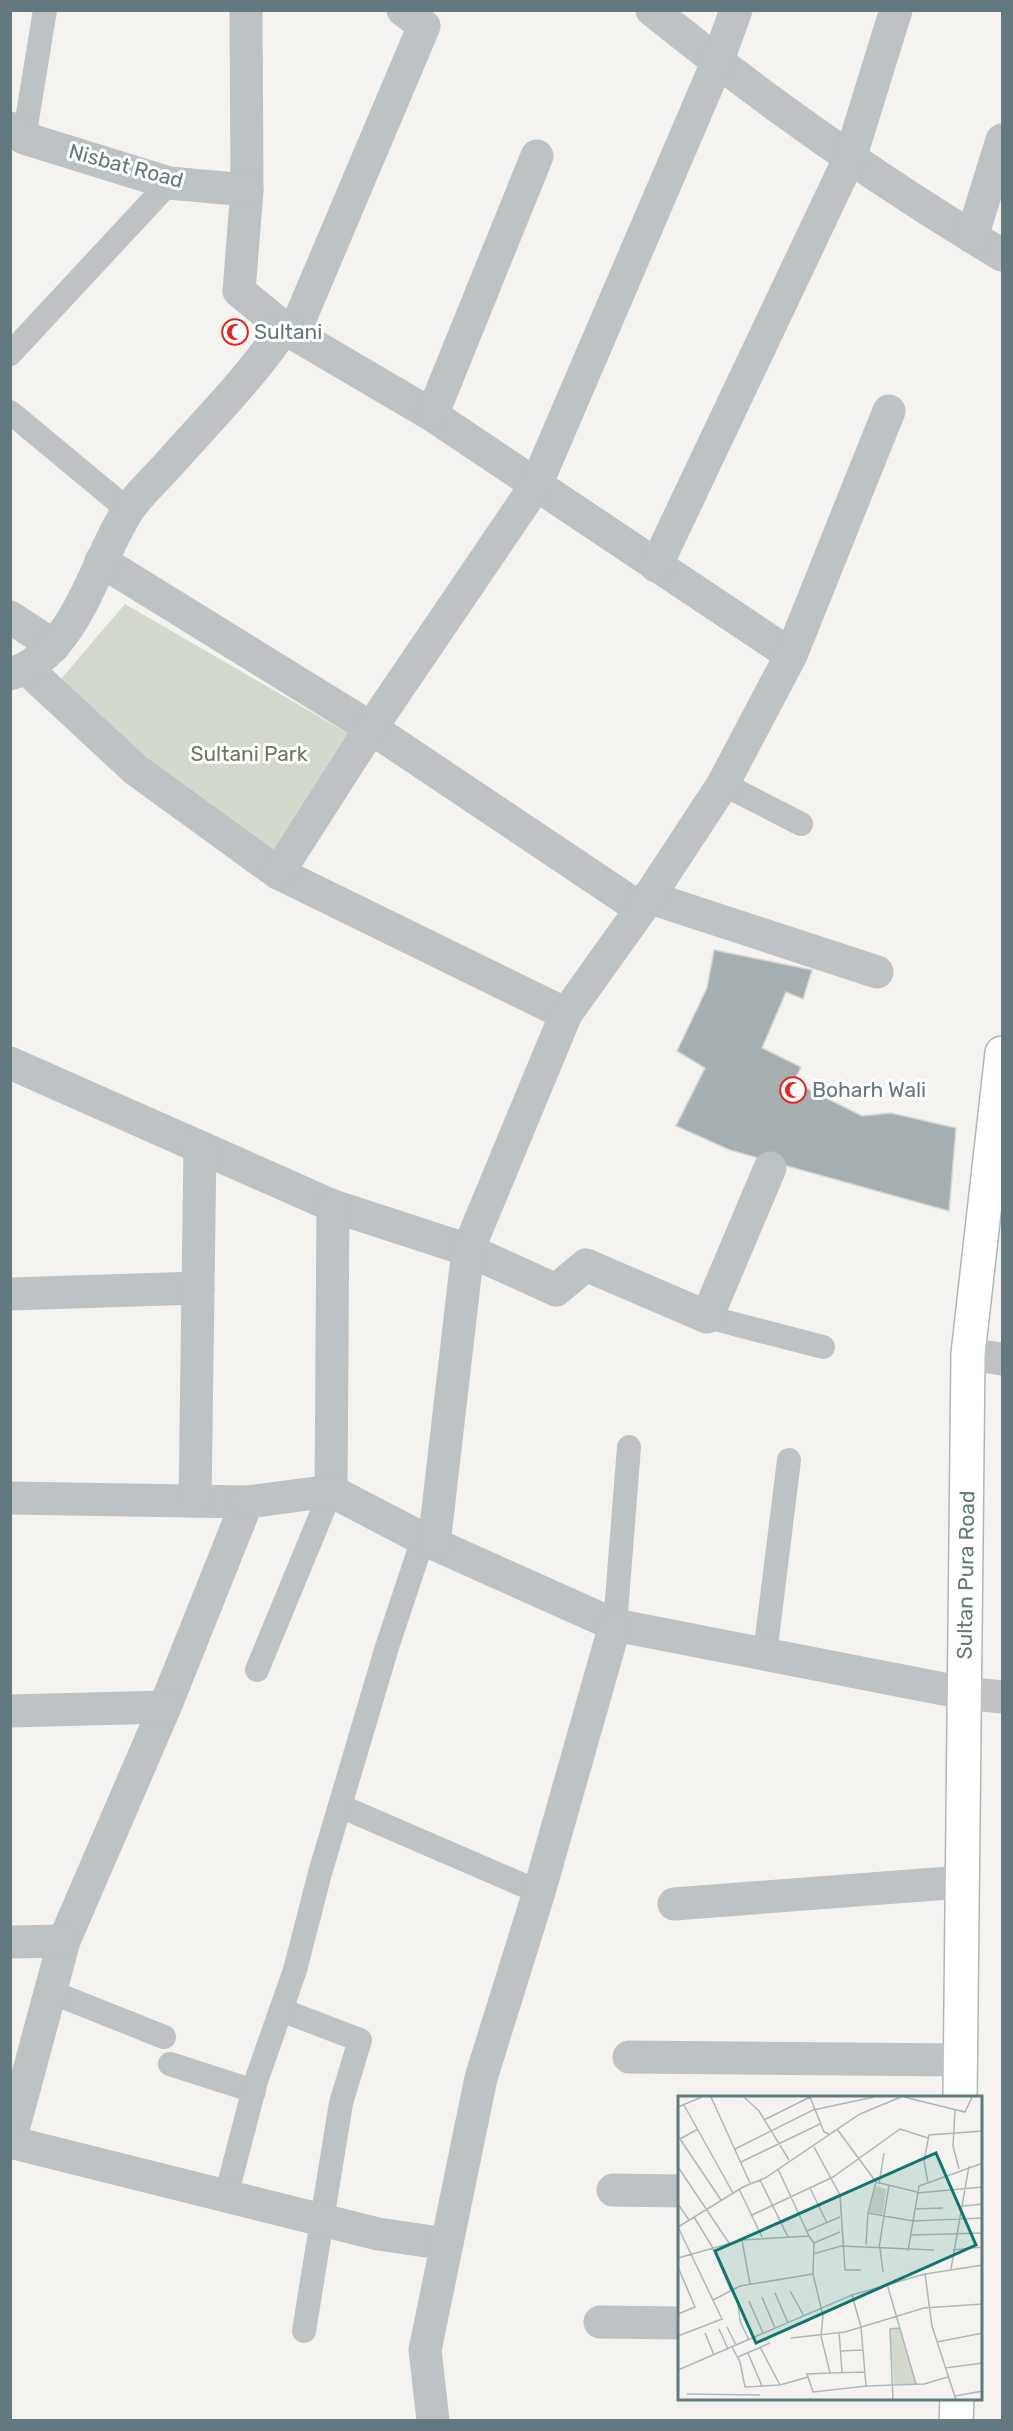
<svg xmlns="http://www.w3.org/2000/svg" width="1013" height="2431" viewBox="0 0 1013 2431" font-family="Rubik,sans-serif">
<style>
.green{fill:#d4d9ce}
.building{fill:#a5afb2;stroke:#d5d4d2;stroke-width:1.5}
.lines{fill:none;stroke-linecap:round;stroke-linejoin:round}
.secondary-casing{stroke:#afb6b9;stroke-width:36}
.service{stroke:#bdc2c4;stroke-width:24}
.minor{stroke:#bdc2c4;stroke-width:33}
.secondary{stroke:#fff;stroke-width:33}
.labels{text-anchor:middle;stroke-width:6;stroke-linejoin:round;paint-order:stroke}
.street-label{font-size:21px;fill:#637980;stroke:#fff}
.poi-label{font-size:21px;fill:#637980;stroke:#fff;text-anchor:start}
.park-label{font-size:21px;fill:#6a7861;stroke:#fff}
.inset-road{fill:none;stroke:#adb7b9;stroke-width:1.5}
.view{fill:#0f766e;fill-opacity:0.15;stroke:#0f766e;stroke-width:3}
.inset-edge{fill:none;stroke:#637980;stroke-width:3}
</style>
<rect width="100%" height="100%" fill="#f4f3ef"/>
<polygon class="green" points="125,604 349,734 269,856 55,686"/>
<polygon class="building" points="714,950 812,970 803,999 786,992 762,1048 801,1067 794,1082 862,1116 891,1113 956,1128 949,1211 730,1150 676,1126 705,1068 677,1051 707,988"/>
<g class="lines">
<g class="secondary-casing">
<g id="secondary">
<polyline points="960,2098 968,1354 1002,1053"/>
<polyline points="956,2420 957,2400"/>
</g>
</g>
<g class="service">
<polyline points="24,138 45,10"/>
<polyline points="10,354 169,183"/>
<polyline points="10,412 128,510"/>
<polyline points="723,784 801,824"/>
<polyline points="707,1317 823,1347"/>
<polyline points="615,1625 629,1447"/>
<polyline points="765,1654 789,1460"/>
<polyline points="257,1670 331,1491"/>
<polyline points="340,1806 539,1892"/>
<polyline points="51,1992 164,2037"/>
<polyline points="281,2010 360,2040 341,2103 304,2331"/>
<polyline points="170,2064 254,2091"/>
<polyline points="226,2196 256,2081 295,1970 320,1873 387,1647 423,1539"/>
</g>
<g class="minor">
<polyline points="246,10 247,190 239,291 284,328 432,415 791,655"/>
<path d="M652,10c109,88 230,173 350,245"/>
<polyline points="10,128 24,138 169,183 247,190"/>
<polyline points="972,237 1002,140"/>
<polyline points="294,333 424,26 403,10"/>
<polyline points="432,415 537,156"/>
<polyline points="101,561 371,728 641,909"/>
<polyline points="656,566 851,155 896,10"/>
<polyline points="10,617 54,646"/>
<polyline points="27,669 136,770 278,873 566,1014"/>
<path d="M10,674c66,-19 84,-111 117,-162 11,-18 29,-33 42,-48 40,-45 82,-87 115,-136"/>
<polyline points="278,873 371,728 536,485 717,63 736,10"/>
<polyline points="648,897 877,972"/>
<polyline points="10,1063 333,1206 468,1250 556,1290 586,1265 707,1317 770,1168"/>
<polyline points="10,1294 198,1288"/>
<polyline points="968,1354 1002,1359"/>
<polyline points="331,1491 333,1206"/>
<polyline points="10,1498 247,1502 165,1707 64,1941 10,2141"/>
<polyline points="195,1501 200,1147"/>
<polyline points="247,1502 331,1491 423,1539 615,1625 964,1693 1002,1697"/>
<polyline points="434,1544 468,1250 566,1014 641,909 723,784 791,655 889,411"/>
<polyline points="10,1711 165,1707"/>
<polyline points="674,1904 962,1882"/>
<polyline points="10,1942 64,1941"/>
<polyline points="629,2057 961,2060"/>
<polyline points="10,2142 378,2234 447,2244"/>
<polyline points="613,2190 680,2191"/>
<polyline points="600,2322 680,2323"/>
<polyline points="433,2420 425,2350 481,2078 539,1892 615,1625"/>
</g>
<use href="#secondary" class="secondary"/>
</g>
<defs>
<g id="mosque-ring" transform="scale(1.35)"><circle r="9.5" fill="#fff" stroke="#e22721" stroke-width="1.5"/><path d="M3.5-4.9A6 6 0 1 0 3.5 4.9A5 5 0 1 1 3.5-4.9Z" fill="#e22721"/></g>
</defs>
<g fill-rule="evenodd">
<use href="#mosque-ring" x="235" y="332"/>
<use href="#mosque-ring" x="793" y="1090"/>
</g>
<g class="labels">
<g class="street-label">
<text transform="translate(126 166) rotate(15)" y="7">Nisbat Road</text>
<text transform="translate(966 1575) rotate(-89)" y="7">Sultan Pura Road</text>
</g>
<g class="poi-label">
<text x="254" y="339">Sultani</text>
<text x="812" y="1097">Boharh Wali</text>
</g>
<g class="park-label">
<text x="249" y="761">Sultani Park</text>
</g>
</g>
<g transform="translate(678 2096)">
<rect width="304" height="304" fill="#f4f3ef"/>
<path d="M198,90l10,3 -3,25 -14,-2zM222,232l16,56 -22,1 -4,-56z" fill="#d4d9ce"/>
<path class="inset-road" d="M33,1l39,86M66,1l15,14 30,49M132,1l14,35 5,2M226,1l61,15 7,-15M6,9l49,88M0,11l24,-10M277,14l-2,36 6,23M86,24l46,-23M159,33l39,53 41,10M0,40l43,64M2,43l18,-10M136,51l26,48 5,75h16M57,53l78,-39 61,-13M63,66l79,-38M0,71l51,76M82,84l28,57M250,87l-4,-22 5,-26 54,-4M201,88l5,-31M132,92l17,35M61,93l23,48M239,97l66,-6M0,108l11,16M285,110l20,-2M237,113l28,-1M190,117l45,8 70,-3M74,119l81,-38 67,-48 28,9M16,121l19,31 18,43M103,127l59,-28M0,131l65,-40 22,-9 95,-64 41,-17M129,135l33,-14M233,139l72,-2M131,140l5,7 -1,31 10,42 -2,20 9,37 35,-1M64,144l8,44M136,147l26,-11M188,149l2,-32 8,-31M201,152l10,-63M202,152l3,24M275,154l30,-3M230,155l11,-65 64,-23M135,158l28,-8 93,4M0,162l64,-18 67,-4 -31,-67M0,171l17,40 -17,7M273,173l18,-103M247,178l7,52 24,74M209,188l29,100M112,195l14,25M97,197l13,30M174,199l9,32 5,59 58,-2 24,-7M84,201l13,31M35,204l27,-14 73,-12M71,205l14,32M60,207l2,18 9,19M49,231l9,18M41,233l9,20M161,236l3,40M27,237l9,22M0,240l44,-17 -44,-92M113,242l54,-6 79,-24 59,-4M259,246l46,-9M54,251l8,15 5,25 35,-2 28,-8M82,251l20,38M162,255l23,-1M70,257l14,33M60,261l32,-14M267,272l38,-5M0,274l174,-75 73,-21 58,-9M152,277l-23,1 6,18 54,-6M9,298l73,1M277,300l28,-5M215,304l-3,-71 10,-1"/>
<path class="view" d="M258,57l40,92 -220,98 -41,-92z"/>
<rect width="304" height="304" class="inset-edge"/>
</g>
<rect width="1013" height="2431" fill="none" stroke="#637980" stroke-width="24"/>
</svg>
